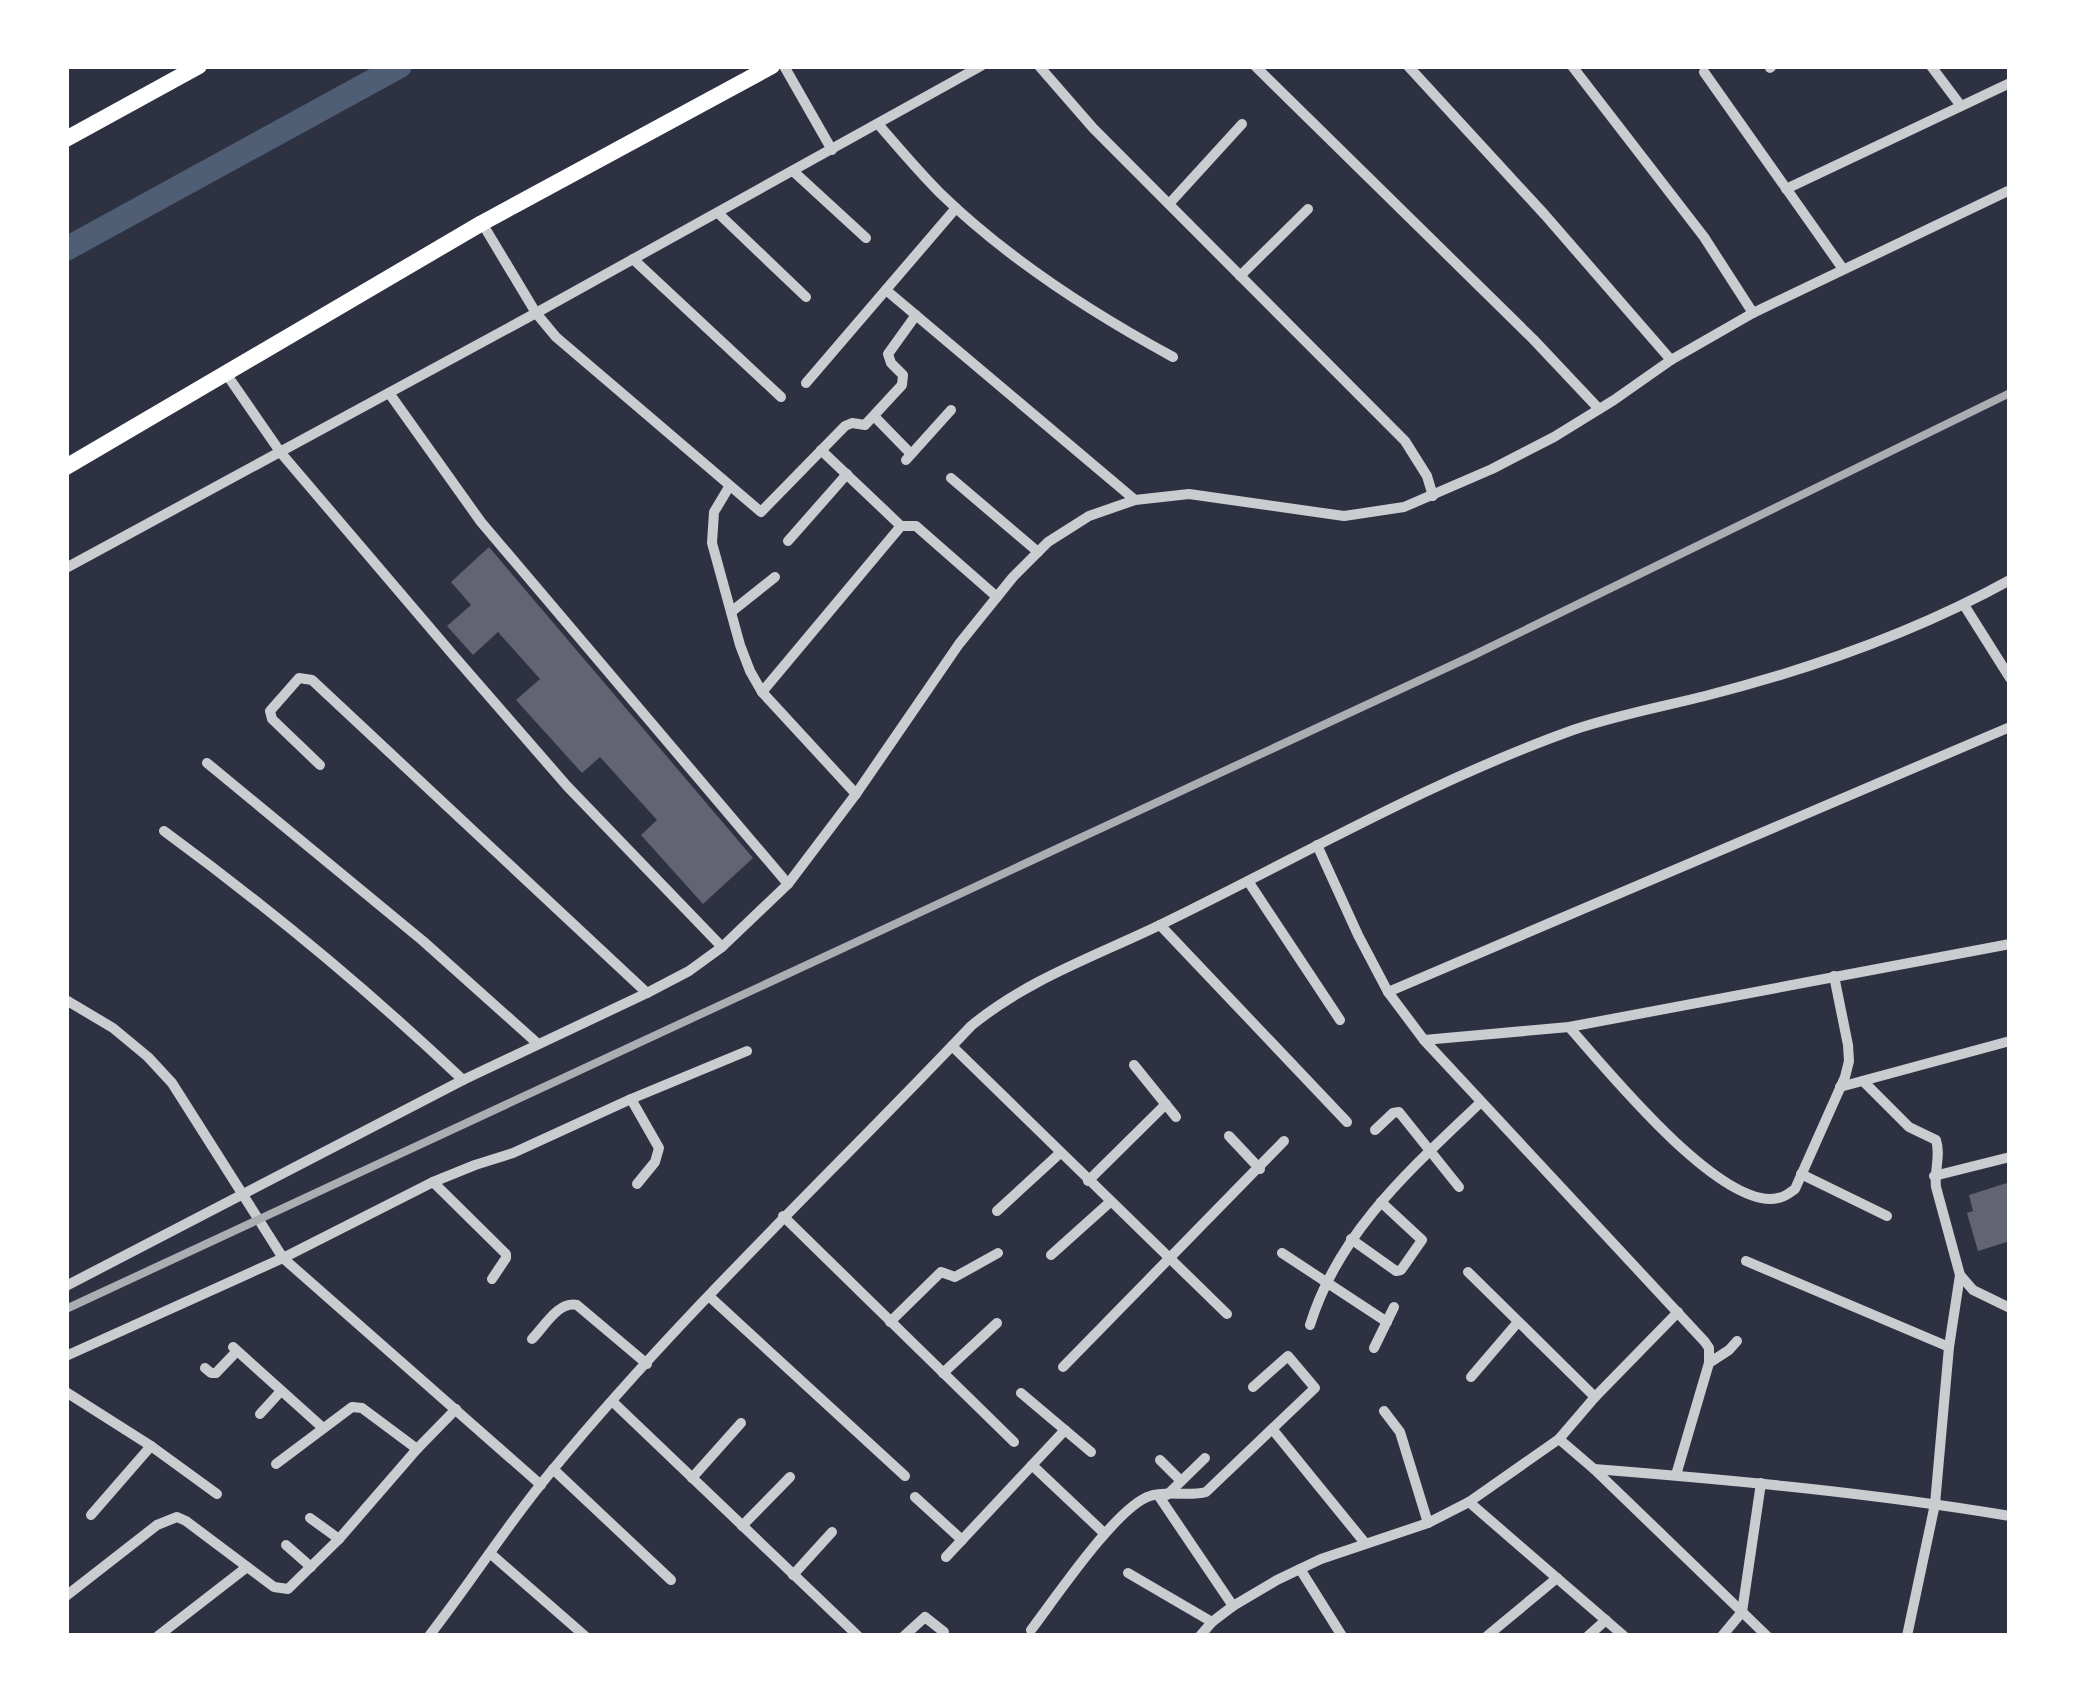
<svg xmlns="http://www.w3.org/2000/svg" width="2076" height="1702" viewBox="0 0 2076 1702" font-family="'DejaVu Sans',sans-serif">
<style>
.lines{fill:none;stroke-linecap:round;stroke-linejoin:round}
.canal{stroke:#4f5d75;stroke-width:24}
.building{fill:#626471}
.minor{stroke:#caccd0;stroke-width:10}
.primary{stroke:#fff;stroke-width:16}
.rail{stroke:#abadb3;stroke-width:8}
</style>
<rect width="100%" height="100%" fill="#2d3142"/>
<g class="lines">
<polyline class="canal" points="66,249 400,66"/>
</g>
<g class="building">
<polygon points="489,547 753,858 703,904 641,835 657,820 600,757 582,773 516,700 540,679 498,632 473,655 447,626 471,605 451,582"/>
<polygon points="2010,1182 2010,1241 1978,1251 1967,1213 1973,1211 1969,1195"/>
</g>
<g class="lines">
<g class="minor">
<polyline points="784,66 832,150"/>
<polyline points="1039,66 1093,128 1405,441 1427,476 1433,496"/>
<polyline points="1255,66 1533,339 1599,409"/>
<polyline points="1408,66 1545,215 1671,360"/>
<polyline points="1572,66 1704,237 1753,313"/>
<polyline points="1931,66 1961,106"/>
<polyline points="1770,68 1772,66"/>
<polyline points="1704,72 1843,269"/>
<path d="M878,124c20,23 40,47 62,69 68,66 150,119 233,164"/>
<polyline points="793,171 866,238"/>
<polyline points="1786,189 2010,83"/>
<polyline points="1169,204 1242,124"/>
<polyline points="718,213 806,297"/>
<polyline points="482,223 536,313 556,337 761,512 845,426 852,423 865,425 902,385 903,375 891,363 888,354 916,315"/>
<polyline points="633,259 781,397"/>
<polyline points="1240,276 1308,209"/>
<polyline points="886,290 1135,500"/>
<polyline points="227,375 281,453 454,656 567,786 722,947"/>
<polyline points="806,383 956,208"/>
<polyline points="389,393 481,522 788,884"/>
<polyline points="874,416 911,454"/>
<polyline points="821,450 901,526 916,526 997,597"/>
<polyline points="906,460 951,410"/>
<polyline points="951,478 1038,552"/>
<polyline points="729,487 714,512 712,543 740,645 750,671 762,692 856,794"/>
<polyline points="788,541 847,474"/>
<polyline points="66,568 536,313 981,66"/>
<polyline points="1964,605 2010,678"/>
<polyline points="731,612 775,577"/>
<polyline points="762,692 901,526"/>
<polyline points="207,763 423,941 537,1043"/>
<polyline points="320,765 272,719 270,711 299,678 312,680 647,993"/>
<path d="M164,831c105,77 204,159 299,249"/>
<polyline points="1317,845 1358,935 1388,992 1424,1040 1705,1342 1709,1348 1709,1363 1676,1475"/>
<polyline points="1248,881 1340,1020"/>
<polyline points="1160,925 1347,1122"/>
<polyline points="1388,992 2010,727"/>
<polyline points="66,1000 113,1028 148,1057 172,1083 283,1258 541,1485"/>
<path d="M1569,1027c39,44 142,171 201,172 11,0 17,-4 25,-10l50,-112 4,-16 -1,-16 -14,-69"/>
<polyline points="1424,1040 1569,1027 2010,944"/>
<polyline points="952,1046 1227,1314"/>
<polyline points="1134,1065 1176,1117"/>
<path d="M1863,1081l46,46 27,13c5,15 -2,31 0,47l24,88 13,15 37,18"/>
<polyline points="1840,1087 2010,1041"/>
<polyline points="631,1099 659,1148 655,1162 637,1184"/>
<polyline points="1375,1130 1393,1113 1399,1112 1459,1187"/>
<polyline points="1229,1136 1260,1169"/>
<polyline points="1801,1174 1887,1216"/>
<polyline points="1934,1176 2010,1157"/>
<polyline points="1088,1181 1166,1104"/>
<polyline points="433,1182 506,1254 506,1258 492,1279"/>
<polyline points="997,1211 1059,1154"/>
<polyline points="783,1216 1014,1442"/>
<polyline points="1351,1239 1396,1271 1401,1270 1422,1240 1381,1202"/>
<polyline points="1282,1253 1387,1322"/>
<polyline points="1051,1255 1109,1203"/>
<polyline points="1746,1261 1949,1347"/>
<polyline points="1468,1272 1595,1397"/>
<polyline points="66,1286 463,1080 647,993 689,971 722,947 788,884 856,794 959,644 1013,577 1048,542 1089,516 1135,500 1189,494 1344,516 1404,507 1492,469 1554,437 1614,400 1671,360 1753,313 2010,190"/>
<polyline points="710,1297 905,1476"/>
<polyline points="890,1322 941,1272 955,1277 998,1253"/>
<path d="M1310,1325c29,-94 102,-157 171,-223"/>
<path d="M532,1339c13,-13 26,-38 45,-34l70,59"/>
<polyline points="233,1347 323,1428"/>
<polyline points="1374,1348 1394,1307"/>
<polyline points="66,1356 283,1258 433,1182 475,1165 513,1153 631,1099 747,1051"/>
<polyline points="1709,1363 1729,1350 1737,1341"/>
<polyline points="1063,1367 1284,1141"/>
<polyline points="205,1368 211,1373 216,1373 237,1351"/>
<polyline points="943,1373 997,1323"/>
<polyline points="1471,1377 1518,1322"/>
<polyline points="66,1392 151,1446 217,1494"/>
<polyline points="1021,1393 1091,1452"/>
<polyline points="613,1402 858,1636"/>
<polyline points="1384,1411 1400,1432 1428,1523"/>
<polyline points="260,1414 281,1391"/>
<polyline points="1273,1430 1365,1543"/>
<polyline points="1559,1439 1594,1469 1767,1636"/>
<polyline points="1160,1460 1181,1481"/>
<polyline points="276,1464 352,1407 362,1408 417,1449"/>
<polyline points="1032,1465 1104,1533"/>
<polyline points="553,1469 671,1580"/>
<path d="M1594,1469c139,11 278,24 416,47"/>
<polyline points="692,1478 741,1423"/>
<polyline points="1158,1495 1233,1606"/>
<polyline points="1167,1495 1205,1458"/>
<polyline points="915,1497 962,1540"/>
<polyline points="1469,1502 1624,1636"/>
<polyline points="91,1515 151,1446"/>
<polyline points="310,1518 339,1539"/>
<polyline points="742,1526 790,1477"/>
<polyline points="286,1545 311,1567"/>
<polyline points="491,1554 585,1636"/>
<polyline points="946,1557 1065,1430"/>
<polyline points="1300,1569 1342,1636"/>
<polyline points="1128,1573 1212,1622"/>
<polyline points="793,1575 832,1532"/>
<polyline points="66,1596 157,1525 177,1517 186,1521 274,1587 288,1589 339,1539 417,1449 456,1409"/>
<path d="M1031,1630c23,-30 86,-124 119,-134 17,-6 38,1 56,-4l109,-104 -27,-32 -35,31"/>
<polyline points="158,1636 247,1567"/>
<path d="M429,1636c43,-55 81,-116 126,-169 129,-156 277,-294 416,-441 57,-47 125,-70 191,-102 136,-66 268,-143 411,-194 44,-15 88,-23 132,-34 106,-27 209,-63 305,-116"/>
<polyline points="904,1636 925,1617 944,1632"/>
<polyline points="1200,1636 1212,1622 1233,1606 1277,1580 1321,1559 1428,1523 1469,1502 1559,1439 1595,1397 1678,1312"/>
<polyline points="1487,1636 1557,1578"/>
<polyline points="1588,1636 1606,1620"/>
<polyline points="1722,1636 1742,1612 1761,1483"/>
<polyline points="1907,1636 1935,1504 1949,1347 1960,1275"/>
</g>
<g class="primary">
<polyline points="66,139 199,66"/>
<polyline points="66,467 482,223 772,66"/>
</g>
<polyline class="rail" points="66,1309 1474,655 2010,393"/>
</g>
<rect width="2076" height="1702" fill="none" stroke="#ffffff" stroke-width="138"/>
</svg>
